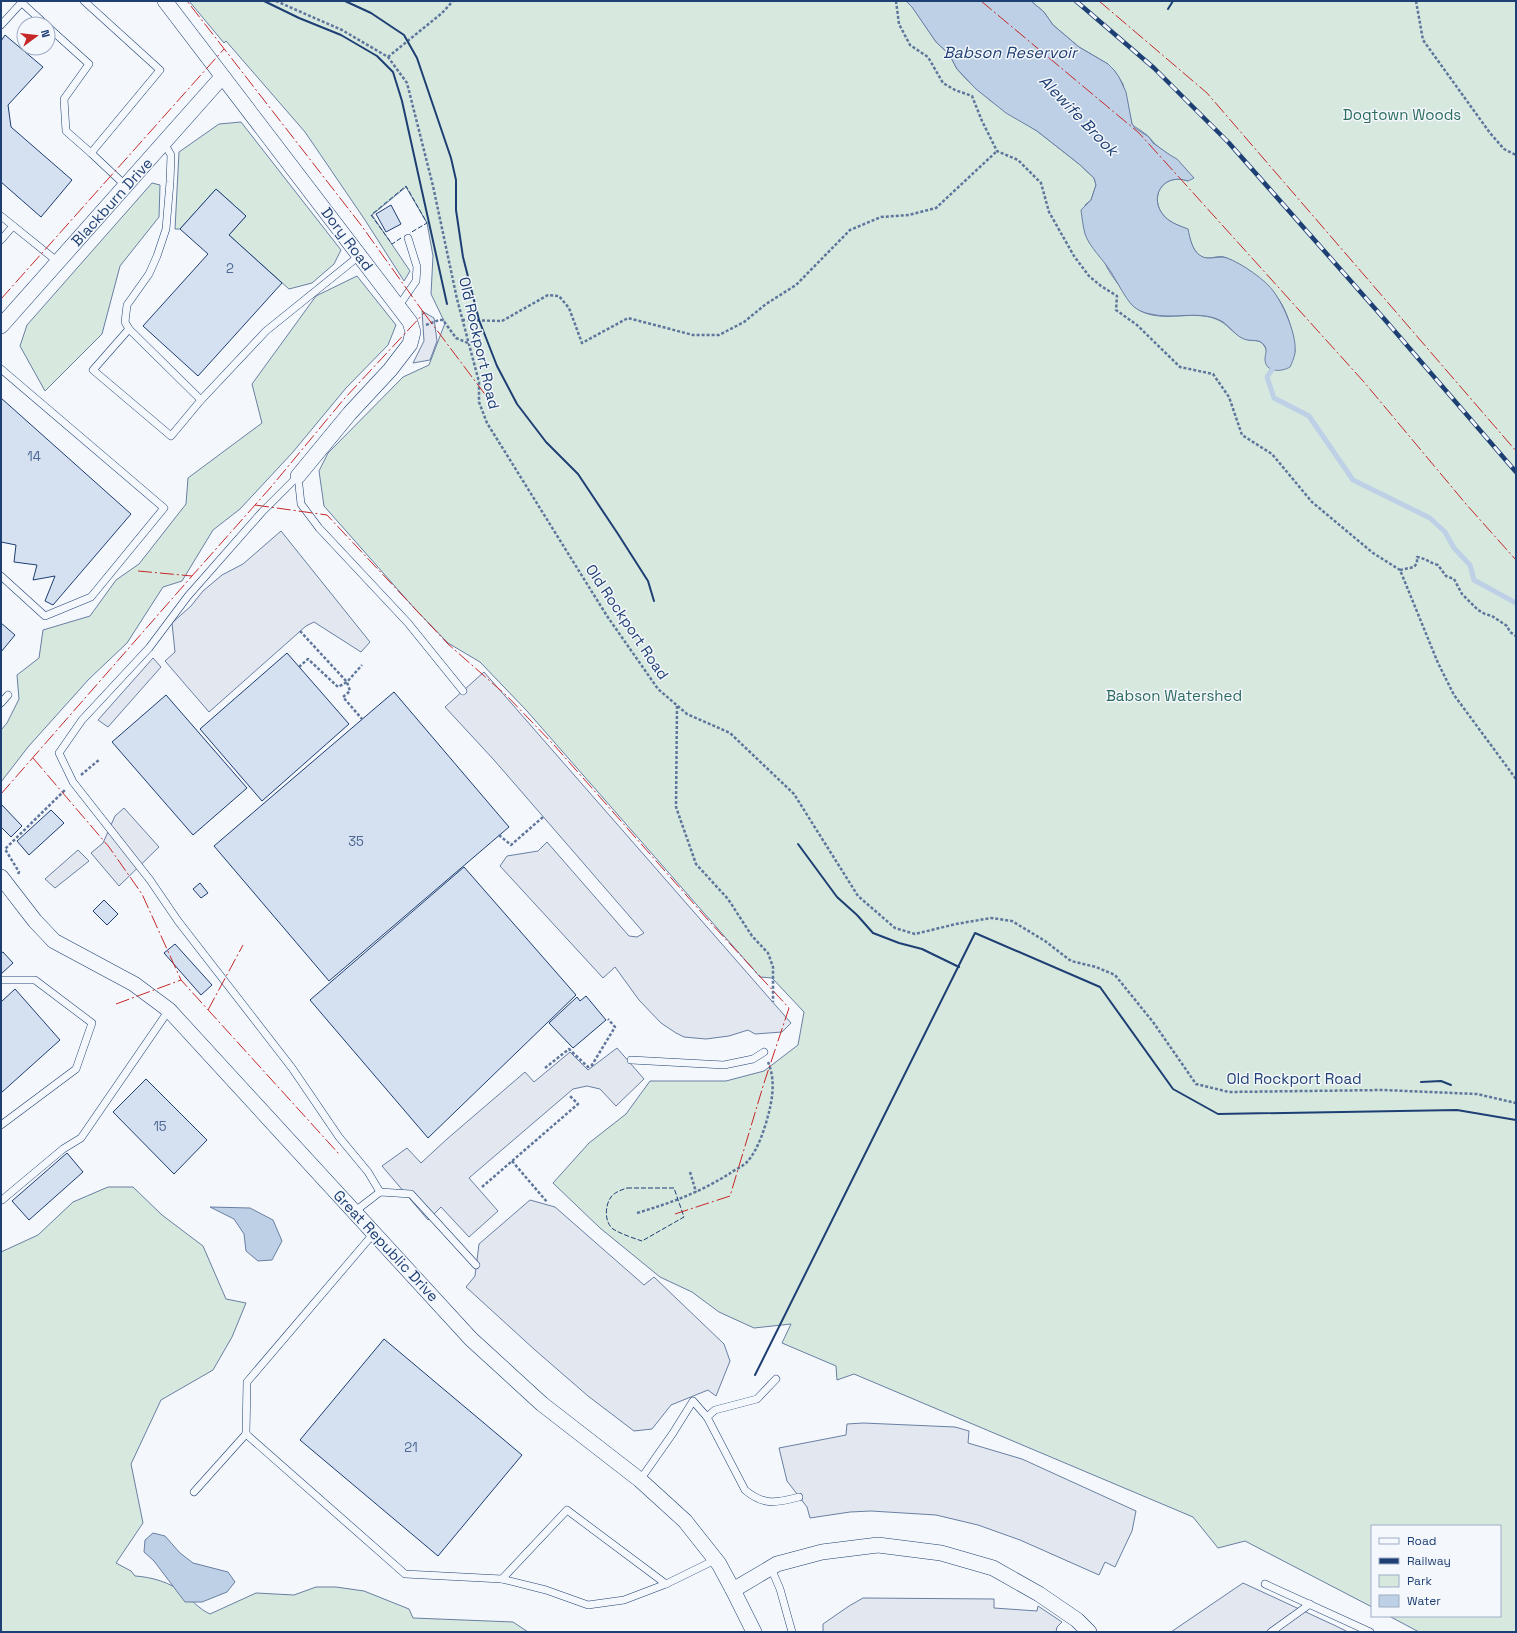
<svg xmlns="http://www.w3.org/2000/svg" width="1517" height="1633" viewBox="0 0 1517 1633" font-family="'Space Grotesk',sans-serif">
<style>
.green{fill:#d7e8df;stroke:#687fa3}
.parking{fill:#e3e8f0;stroke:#687fa3}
.water{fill:#bed0e5;stroke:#687fa3}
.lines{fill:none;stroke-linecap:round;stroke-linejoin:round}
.stream{stroke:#bed0e5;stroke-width:5}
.building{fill:#d5e0f0;stroke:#1d3f73}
.lane-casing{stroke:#1d3f73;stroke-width:8}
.street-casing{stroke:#1d3f73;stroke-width:16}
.path{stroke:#5e769c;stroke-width:2.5;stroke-dasharray:3 2;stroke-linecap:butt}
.lane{stroke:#f4f7fb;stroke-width:7}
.street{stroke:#f4f7fb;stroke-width:15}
.rail-casing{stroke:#1d3f73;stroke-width:4.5}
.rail{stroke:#f4f7fb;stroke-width:3;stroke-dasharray:9;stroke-linecap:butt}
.fence{stroke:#1d3f73;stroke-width:1;stroke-dasharray:5 2;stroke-linecap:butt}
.wall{stroke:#1d3f73;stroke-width:2}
.power{stroke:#c62828;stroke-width:1;stroke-dasharray:14 3 2 3;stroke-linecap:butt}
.labels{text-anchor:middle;stroke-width:3;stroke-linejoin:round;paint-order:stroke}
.number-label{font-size:13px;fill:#4b6792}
.park-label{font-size:15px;fill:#2c6c60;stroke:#f4f7fb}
.street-label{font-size:15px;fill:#1d3f73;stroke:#f4f7fb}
.water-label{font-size:16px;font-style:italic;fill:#1d3f73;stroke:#f4f7fb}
</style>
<rect width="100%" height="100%" fill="#f4f7fb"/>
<g class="green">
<path d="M189,1h717l6,5 24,36 13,12 8,15 10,11 24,21 46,30 42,33 15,14 2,7 -5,15 -6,5c7,19 13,39 20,58 4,10 12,19 18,28 5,6 7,13 13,17 23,17 56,1 80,11 11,4 17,15 27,19 12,6 18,-3 24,14h28c-4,-37 -14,-59 -44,-80 -8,-5 -18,-12 -27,-15 -8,-2 -15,4 -24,-1 -8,-6 -10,-18 -13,-27 -7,-3 -16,-6 -22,-12 -18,-19 -2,-45 23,-36v-9c-9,-13 -22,-18 -33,-28 -4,-4 -6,-8 -11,-11 -4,-4 -9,-5 -12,-9l-9,-40 -9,-14 -6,-6 -29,-17 -26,-22 -9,-13 -13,-11h485v1631h-97l-30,-16h111v-90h-128v81l-127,-66 -27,7 -25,-31 -339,-143 -17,6 -1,-14 -54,-23 9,-19 -37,4 -35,-16 -27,-20 -32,-15 -60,-49 -47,-45 36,-40 37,-29 24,-33h76l38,-10 34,-26 6,-33 -32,-34 -12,-1 -233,-266 -47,-49 -32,-19 -33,-34 -91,-103 -5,-35 9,-18 75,-76 26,-12 16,-42 -14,-29 2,-38 -6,-33 -21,-36 -34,28 38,56 -6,10 -39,-61 -60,-88 -79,-91 -2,2z"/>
<polygon points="241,122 341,250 334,264 312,283 289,289 229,235 246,216 216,189 180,229 175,229 179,152 219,124"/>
<polygon points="152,183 160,185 159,217 120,266 102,334 45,391 20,346 27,325"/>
<polygon points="357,276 396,325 388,345 346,388 293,452 240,509 213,530 182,581 163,587 127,643 89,679 28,747 1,782 1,730 7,723 19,699 17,675 39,658 43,630 90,616 116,580 139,564 186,504 188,478 262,423 252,384 316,296"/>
<path d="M108,1187h25l29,28 41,31 23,53 20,4 -14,34 -19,33 -52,30 -30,64 12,59 -27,40 15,8 4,5c16,1 35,6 48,17 9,7 16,16 27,21l46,-21 38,2 22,-8h20l28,4 45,18 4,9 100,4 15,10h-527v-380l37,-17 35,-33z"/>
</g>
<g class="parking">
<polygon points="422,311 434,318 437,341 430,360 413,363 424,341"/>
<polygon points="281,531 370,642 361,652 314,622 306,626 209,712 165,661 175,652 172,623 191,606 203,591 222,575 243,564"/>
<polygon points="153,658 161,667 108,727 98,720"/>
<polygon points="484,672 791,1023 782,1032 755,1034 748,1030 729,1036 706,1039 684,1037 676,1033 661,1023 639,1000 615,967 603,978 500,866 507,856 538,851 547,842 629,936 637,937 644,933 494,760 445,707"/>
<polygon points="124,808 159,847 119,886 91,853 103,843 115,816"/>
<polygon points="78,850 89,861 55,888 45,879"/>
<polygon points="617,1048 644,1079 616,1106 600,1089 587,1086 573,1089 469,1178 498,1211 469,1237 441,1207 428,1220 382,1166 407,1148 421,1163 447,1139 525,1072 534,1082 570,1052 588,1070"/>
<polygon points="530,1200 555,1207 644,1285 654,1277 724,1344 730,1361 716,1396 708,1390 671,1405 652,1429 634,1431 588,1396 535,1350 466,1287 475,1276 479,1244"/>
<polygon points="863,1423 955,1427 969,1431 968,1443 1022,1459 1136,1511 1132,1531 1115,1567 1105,1562 1099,1575 1020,1540 978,1525 936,1515 871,1511 850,1512 810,1518 807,1507 787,1481 779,1448 846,1435 847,1424"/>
<polygon points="1243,1583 1336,1626 1348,1632 1171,1632"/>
<polygon points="863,1598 994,1599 994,1608 1037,1611 1038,1606 1062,1622 1057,1627 1056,1632 823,1632 823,1624 849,1606"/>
</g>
<g class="water">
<path d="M906,1h125l13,11 9,13 26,22 29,17 6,6 5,7 7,15 6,32 3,4 14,9 4,6 17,12 7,4 17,19 -6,3c-25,-9 -41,17 -23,36 6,6 15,9 23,12 2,9 4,22 13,27 8,5 17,-1 26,2 14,5 39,22 47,34 10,14 23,43 21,61 -1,5 -3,10 -5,14 -8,5 -25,6 -25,-8 0,-5 3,-9 -1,-14 -5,-7 -13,-3 -20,-6 -8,-3 -13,-11 -21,-17 -21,-13 -49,-2 -72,-8 -7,-1 -14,-4 -19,-9 -6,-6 -16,-25 -21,-33 -8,-13 -21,-24 -26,-38 -2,-8 -3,-16 -4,-24l10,-10 5,-15 -2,-7 -15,-14 -42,-33 -31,-18 -30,-24 -19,-20 -8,-15 -13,-12 -24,-35z"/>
<polygon points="210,1207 250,1208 273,1220 282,1241 272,1260 258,1261 246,1251 244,1234 234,1219"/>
<polygon points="153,1533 165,1536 180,1553 193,1563 228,1572 235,1582 227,1592 202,1602 185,1602 154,1561 144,1552 145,1540"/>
</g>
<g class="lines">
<polyline class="stream" points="1276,364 1267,377 1274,398 1309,416 1353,480 1430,518 1445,532 1454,548 1470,565 1474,580 1516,603"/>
</g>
<g class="building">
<polygon points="5,35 43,67 8,105 11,127 72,180 41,217 1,182 1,41"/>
<polygon points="216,189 246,216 229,235 282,283 198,376 143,326 208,254 180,229"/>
<polygon points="391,205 401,224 386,232 376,214"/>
<polygon points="1,398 131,514 53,605 45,601 55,576 33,580 37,565 14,562 16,545 1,542"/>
<polygon points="1,623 15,635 1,652"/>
<polygon points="287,653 349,724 262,801 200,729"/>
<polygon points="394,692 509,827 329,981 214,846"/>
<polygon points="166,695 247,788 193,835 112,742"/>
<polygon points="1,804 22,826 11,837 1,827"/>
<polygon points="51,810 64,823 29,855 17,841"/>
<polygon points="464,867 576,995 428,1138 310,1000"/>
<polygon points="200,883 208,893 201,898 193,889"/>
<polygon points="104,900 118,914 107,925 93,911"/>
<polygon points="175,944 212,985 201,995 164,953"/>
<polygon points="3,952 13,963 1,974 1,953"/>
<polygon points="15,989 60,1040 1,1093 1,1002"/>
<polygon points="586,996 606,1020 573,1048 549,1023 577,997 580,1001"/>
<polygon points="146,1079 207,1140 174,1174 113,1112"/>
<polygon points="67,1153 83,1172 29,1220 12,1201"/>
<polygon points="384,1339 522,1455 438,1556 300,1440"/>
</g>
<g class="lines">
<g class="lane-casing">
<g id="lane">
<polyline points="84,1 160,70 91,153 126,186"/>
<polyline points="21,2 45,24"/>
<polyline points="1,25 23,1"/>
<polyline points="48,27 89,64 64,99 66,131 91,153"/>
<polyline points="164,143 171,155 170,182 166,229 157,256 149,274 127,305 125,322 129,329 201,400"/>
<polyline points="1,216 58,262"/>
<polyline points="1,240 13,226"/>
<polyline points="398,307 416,281 417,267 408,238"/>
<polyline points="129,329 93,370 171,436 201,400 266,331 359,256"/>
<polyline points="1,369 164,508 91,597 45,616 1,576"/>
<polyline points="298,476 262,512 188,596 149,648 82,720 59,753 73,782 150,880 178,921 292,1068 339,1137 368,1172 380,1192"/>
<polyline points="298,476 301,504 319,528 408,623 463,691"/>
<polyline points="1,703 8,695"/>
<polyline points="1,980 35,980 92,1023 76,1069 1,1125"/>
<polyline points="631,1060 724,1065 753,1059 764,1052"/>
<polyline points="2,1200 63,1149 81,1138 169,1010"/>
<polyline points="354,1212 380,1192 411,1194 476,1265"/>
<polyline points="707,1417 715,1410 757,1399 776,1379"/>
<polyline points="246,1434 247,1382 374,1233"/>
<path d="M640,1480l33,-47 20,-32 14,16 38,73c19,16 31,13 54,7"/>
<polyline points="194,1492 246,1434 405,1574 502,1579 567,1510 666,1584 715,1560"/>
<polyline points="771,1568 780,1589 792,1632"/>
<polyline points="502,1579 546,1590 588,1605 624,1600 666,1584"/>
<polyline points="1265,1584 1370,1632"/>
<polyline points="1271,1632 1310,1604"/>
</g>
</g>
<g class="street-casing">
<g id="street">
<polyline points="165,1 410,322 413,332 410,344 390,370 350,413 298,476"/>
<polyline points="1,326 222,77"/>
<polyline points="1,877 35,921 54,941 134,984 169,1010 471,1339 542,1404 640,1480 685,1521 719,1564 733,1590 754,1632"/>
<polyline points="733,1590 777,1564 822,1552 878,1545 941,1553 993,1568 1039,1594 1077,1620 1089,1632"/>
</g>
</g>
<g class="path">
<polyline points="276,1 342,30 388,57 407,83 433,186 457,299 479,382 479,402 487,423 607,616 658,689 687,714 730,733 794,794 858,896 895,928 915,934 956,924 991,918 1012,921 1045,941 1071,961 1096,967 1115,975 1153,1022 1196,1084 1229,1092 1383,1090 1477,1094 1516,1103"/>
<polyline points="896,1 899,24 910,45 928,57 943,83 955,90 972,96 982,121 997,151 1018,160 1041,183 1049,212 1074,256 1089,276 1101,286 1117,296 1116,310 1137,325 1180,367 1213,374 1229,397 1242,435 1272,454 1312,502 1373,553 1400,570 1438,663 1454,695 1516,779"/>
<polyline points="1416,1 1423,40 1490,133 1504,149 1516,155"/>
<polyline points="388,57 442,13 453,1"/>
<polyline points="462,320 502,321 548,295 559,296 569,308 582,343 628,318 693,335 719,335 744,322 766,304 796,285 850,230 881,217 909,215 936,208 997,151"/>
<polyline points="426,325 439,320 443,320 456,338 468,343"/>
<path d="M1400,570l14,-3 3,-4v-6c8,1 13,6 21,8l8,11 8,3 8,15 16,16 7,4 7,2 15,10 3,6 6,4"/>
<polyline points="300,631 347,682 350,691 343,697 362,719"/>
<polyline points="299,667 308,659 338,687 347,682 362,665"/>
<polyline points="677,706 676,807 696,864 728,899 752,936 768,953 773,967 773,1002"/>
<polyline points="81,775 100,759"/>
<polyline points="499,835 511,845 543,817"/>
<polyline points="18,874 19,872 5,849 66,789"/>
<polyline points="545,1068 569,1049 588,1067 592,1065 615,1027 608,1019"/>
<polyline points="512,1161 547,1202"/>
<polyline points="690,1172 696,1192"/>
<polyline points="482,1187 578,1104 569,1095"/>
<path d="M637,1213c34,-10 61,-20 92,-39 5,-4 13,-7 18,-12 11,-12 18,-34 22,-50 4,-16 6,-34 -1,-50"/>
</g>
<use href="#lane" class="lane"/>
<use href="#street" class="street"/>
<g class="rail-casing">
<polyline id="rail" points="1076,1 1154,68 1229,143 1386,321 1516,472"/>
</g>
<use href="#rail" class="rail"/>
<g class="fence">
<polyline points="401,238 392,244 371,215 406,186 427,223 410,233"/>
<path d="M627,1188h47l10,29 -42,24c-9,-3 -21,-7 -29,-12 -9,-7 -8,-24 -2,-32 4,-5 10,-7 16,-9z"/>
</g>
<g class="wall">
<polyline points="264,1 299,18 341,35 377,56 393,72 402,101 447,304"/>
<polyline points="345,1 371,13 404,35 417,58 451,158 456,180 456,210 463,257 479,320 497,366 517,404 546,442 578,474 618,534 648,581 654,601"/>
<polyline points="1168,9 1173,1"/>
<polyline points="798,844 837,897 857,915 873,933 899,943 922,949 959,967"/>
<polyline points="1421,1082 1441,1081 1451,1085"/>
<polyline points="755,1375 975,933 1100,987 1173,1089 1218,1114 1457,1110 1516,1120"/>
</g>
<g class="power">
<polyline points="981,1 1139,133 1364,382 1466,504 1516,560"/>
<polyline points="1099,1 1207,93 1516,451"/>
<polyline points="1,299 224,49"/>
<polyline points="424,313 490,401"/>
<polyline points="255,505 327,515 448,644 507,696 554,745 709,921 789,1008 764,1083 730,1196 675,1214"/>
<polyline points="138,571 192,576"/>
<polyline points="33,758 109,847 142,894 181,980 339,1154"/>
<polyline points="1,794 192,576 271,487 344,399 424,313 361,225 187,1"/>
<polyline points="116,1004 181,980"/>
<polyline points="208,1010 243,945"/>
</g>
</g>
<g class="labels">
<g class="number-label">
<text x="230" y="273">2</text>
<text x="34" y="461">14</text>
<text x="356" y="846">35</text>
<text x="160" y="1131">15</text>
<text x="411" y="1452">21</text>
</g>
<g class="park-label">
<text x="1402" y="120">Dogtown Woods</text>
<text x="1174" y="701">Babson Watershed</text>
</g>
<g class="street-label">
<text transform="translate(112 202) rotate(-48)" y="5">Blackburn Drive</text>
<text transform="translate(347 239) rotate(53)" y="5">Dory Road</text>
<text transform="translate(479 343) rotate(77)" y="5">Old Rockport Road</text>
<text transform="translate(627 622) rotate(56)" y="5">Old Rockport Road</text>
<text x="1294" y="1084">Old Rockport Road</text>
<text transform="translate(386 1246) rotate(47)" y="5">Great Republic Drive</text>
</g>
<g class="water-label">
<text x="1010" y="58">Babson Reservoir</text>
<text transform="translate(1079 115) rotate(46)" y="6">Alewife Brook</text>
</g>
</g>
<rect width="1517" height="1633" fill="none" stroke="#1d3f73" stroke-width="4"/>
<rect x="1371" y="1525" width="130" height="92" fill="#f4f7fb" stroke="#9eadc5"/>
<rect x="1379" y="1538" width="20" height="6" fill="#f4f7fb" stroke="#9eadc5"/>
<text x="1407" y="1545" font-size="12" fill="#1d3f73">Road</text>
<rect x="1379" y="1558" width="20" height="6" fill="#1d3f73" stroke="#9eadc5"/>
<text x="1407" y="1565" font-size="12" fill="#1d3f73">Railway</text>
<rect x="1379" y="1575" width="20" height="12" fill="#d7e8df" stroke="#9eadc5"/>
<text x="1407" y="1585" font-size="12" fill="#1d3f73">Park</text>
<rect x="1379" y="1595" width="20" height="12" fill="#bed0e5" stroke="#9eadc5"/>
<text x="1407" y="1605" font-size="12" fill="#1d3f73">Water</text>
<g transform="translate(36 36) rotate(75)"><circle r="19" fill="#f4f7fb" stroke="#9eadc5"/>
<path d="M0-3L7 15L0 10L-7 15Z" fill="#c62828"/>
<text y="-6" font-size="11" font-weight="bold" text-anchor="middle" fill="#1d3f73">N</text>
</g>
</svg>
